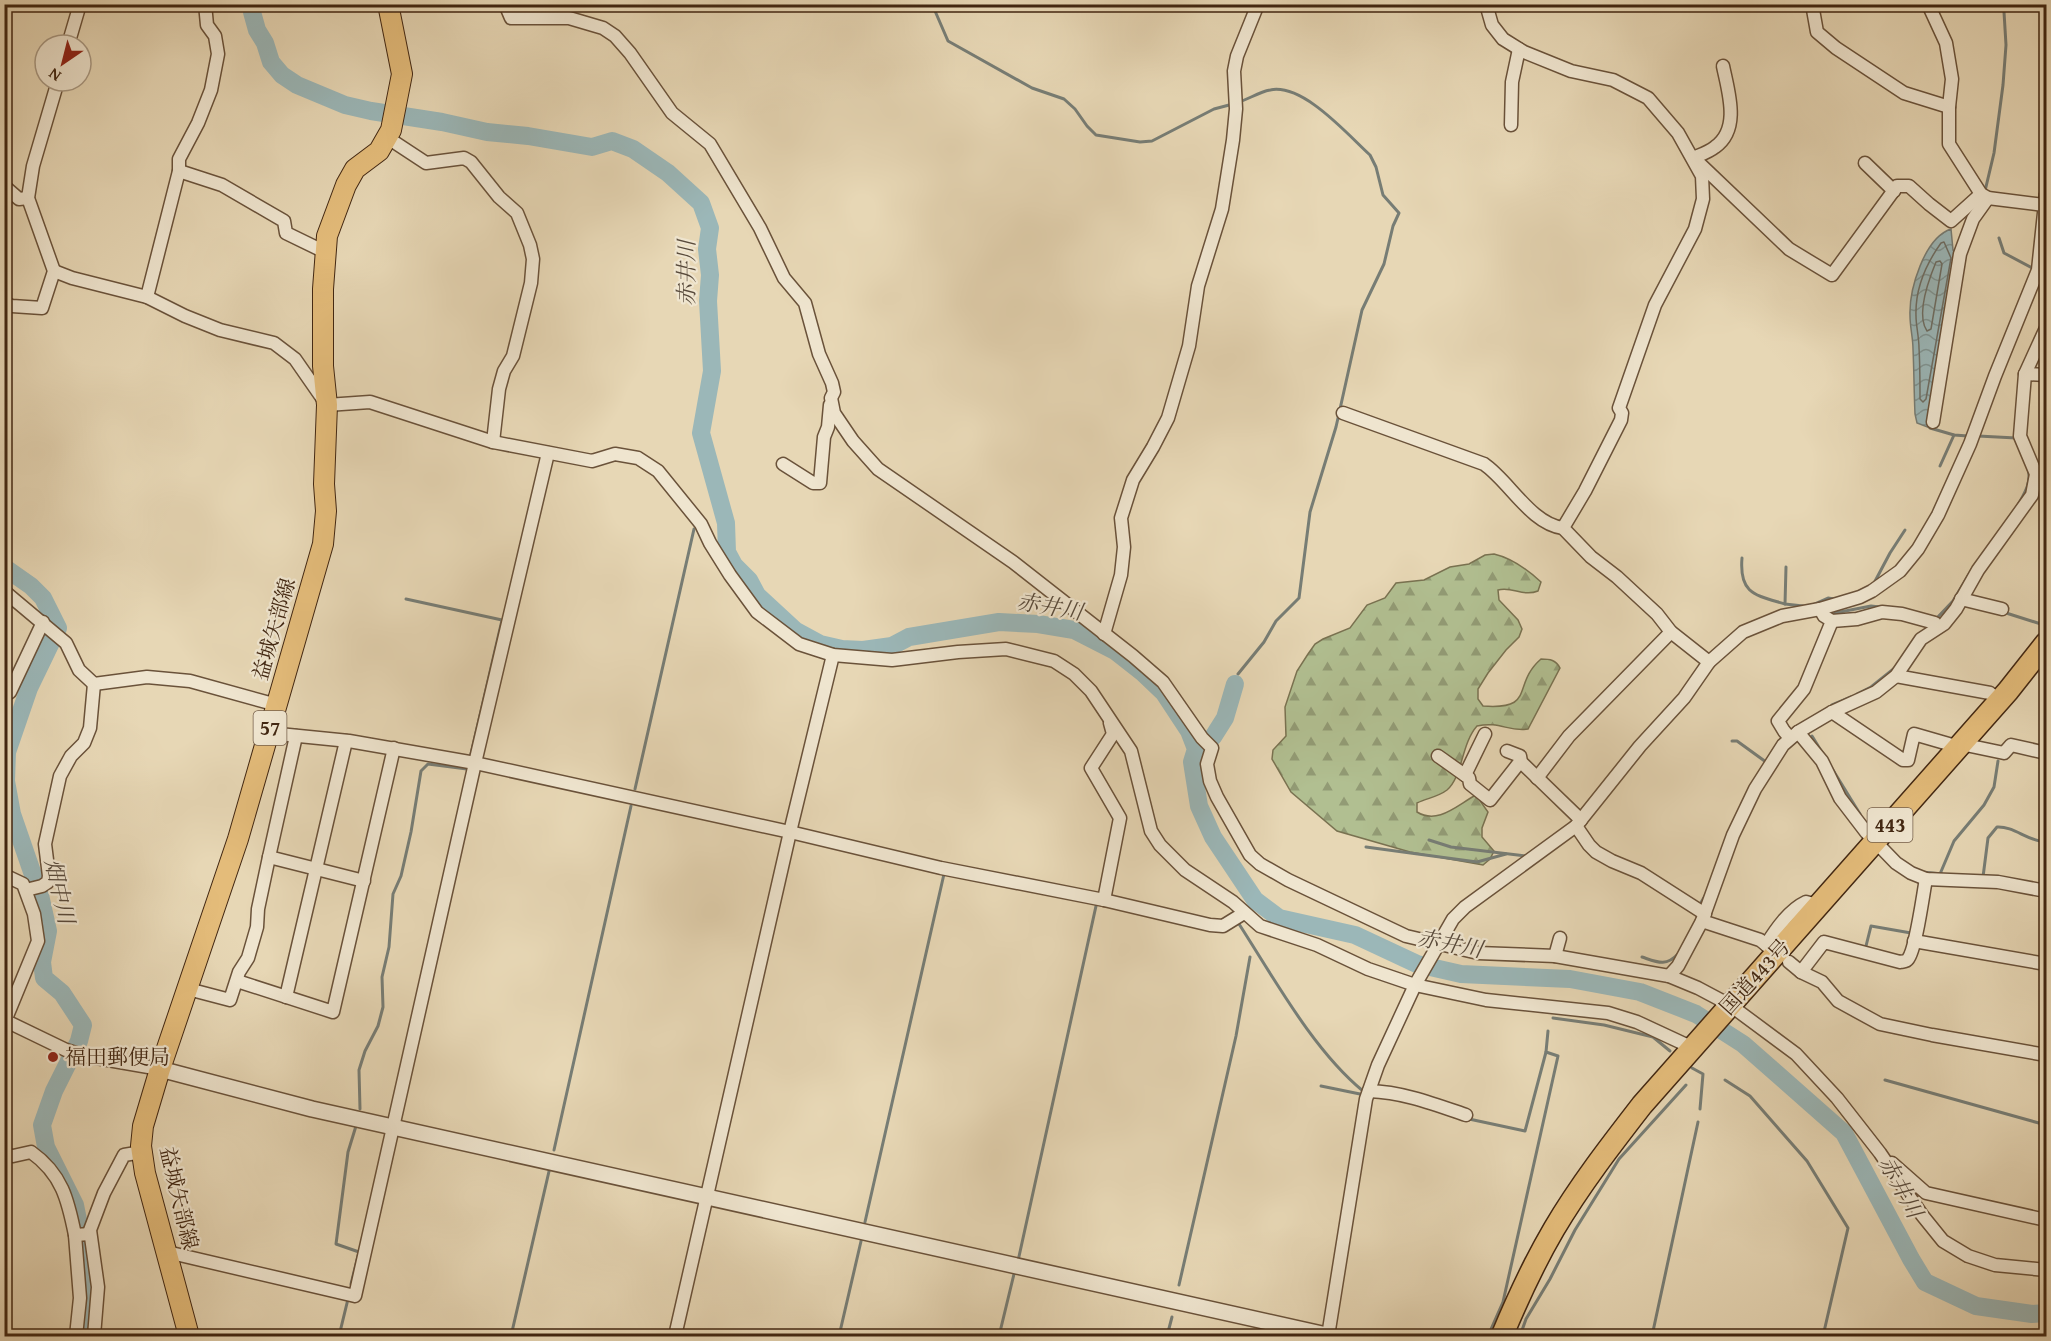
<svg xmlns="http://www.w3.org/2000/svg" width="2051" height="1341" viewBox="0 0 2051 1341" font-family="'Gentium Book Plus','Noto Serif JP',serif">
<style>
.forest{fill:url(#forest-firs);stroke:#797251;stroke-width:1.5}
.water{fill:url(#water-waves);stroke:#777d75;stroke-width:1.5}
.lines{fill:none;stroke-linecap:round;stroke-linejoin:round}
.shore{stroke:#6e6e64;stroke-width:1.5}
.stream{stroke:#777d75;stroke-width:3}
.river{stroke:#9bb7b8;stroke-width:18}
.minor-casing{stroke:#6a523a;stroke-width:15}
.tertiary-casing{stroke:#6a523a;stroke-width:18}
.primary-casing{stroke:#412611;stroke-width:22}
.trunk-casing{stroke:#412611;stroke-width:24}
.minor{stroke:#efe5cf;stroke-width:12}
.tertiary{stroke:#efe5cf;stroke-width:15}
.primary{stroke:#e4bc7a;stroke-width:20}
.trunk{stroke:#e4bc7a;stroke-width:21}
.poi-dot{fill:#8f2418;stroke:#efe5cf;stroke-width:2}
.labels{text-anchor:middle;stroke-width:4.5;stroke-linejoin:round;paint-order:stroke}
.shield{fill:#efe5cf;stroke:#755f4a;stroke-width:1.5}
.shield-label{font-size:20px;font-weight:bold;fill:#412611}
.street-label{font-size:21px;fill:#412611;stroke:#efe5cf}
.poi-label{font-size:21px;fill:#412611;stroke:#efe5cf;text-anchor:start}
.water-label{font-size:22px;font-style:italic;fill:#584a3b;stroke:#efe5cf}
</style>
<defs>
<pattern id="forest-firs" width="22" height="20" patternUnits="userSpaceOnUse" patternTransform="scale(1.5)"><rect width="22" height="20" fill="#b1bf91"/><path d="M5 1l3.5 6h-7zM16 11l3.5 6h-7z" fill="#929b75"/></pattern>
<pattern id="water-waves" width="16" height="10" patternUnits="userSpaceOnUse" patternTransform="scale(1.5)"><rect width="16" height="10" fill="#9bb7b8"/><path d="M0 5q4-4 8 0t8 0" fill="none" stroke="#809594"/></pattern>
</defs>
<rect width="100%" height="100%" fill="#e7d7b5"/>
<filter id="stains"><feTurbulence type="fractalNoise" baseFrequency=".00333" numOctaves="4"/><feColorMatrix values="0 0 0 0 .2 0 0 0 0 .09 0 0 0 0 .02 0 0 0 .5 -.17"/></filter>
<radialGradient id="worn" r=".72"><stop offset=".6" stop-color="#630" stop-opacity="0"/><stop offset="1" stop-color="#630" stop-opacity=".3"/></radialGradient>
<path class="forest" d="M1494,554c17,4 34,16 47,28l-3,9c-15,6 -26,-5 -40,-1l1,10 19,20 4,9 -3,8 -13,13 -18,23 -10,16v10l5,7c54,4 28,-21 58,-47 9,0 15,1 19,9l-32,61c-20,3 -28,-8 -51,-3 -16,18 -14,50 -30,64 -9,7 -20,8 -30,13v9c21,13 40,-7 59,-17l12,17 -6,16v9l12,14 -4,8 -7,6 -73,-13 -73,-21 -46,-39 -19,-33 1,-9 13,-14 -1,-29 12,-36 11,-17 7,-10 8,-5 27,-11 17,-23 18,-7 11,-15 28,-3 26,-13 19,-3 16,-9z"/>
<path class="water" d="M1951,229l2,21 5,1 -28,177 -13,-5 -2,-9c-1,-22 -1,-43 -2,-65 0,-11 -3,-22 -3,-33 -1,-26 14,-78 41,-87z"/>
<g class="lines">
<g class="shore">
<path d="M1944,242l7,16 -25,141 -3,3 -3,-3c0,-17 0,-34 -1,-51 0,-11 -3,-22 -3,-32 -1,-27 10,-52 25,-73z"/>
<path d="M1940,261l2,3 -11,65 -4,2c-11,-16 2,-52 9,-69z"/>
</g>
<g class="stream">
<polyline points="932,4 948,41 1032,88 1064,99 1075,109 1087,126 1096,135 1140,142 1152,141 1214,109 1233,104"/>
<polyline points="1985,191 1994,153 2003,85 2006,45 2004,12 2009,4"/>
<polyline points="1999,238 2004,253 2034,269"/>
<polyline points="2040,272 2046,275"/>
<polyline points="2042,326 2046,316"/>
<polyline points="1930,428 1954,435 1968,436"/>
<polyline points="1978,436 2016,438"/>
<polyline points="1940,466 1954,435"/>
<path d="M2018,505c6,-11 14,-23 10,-36"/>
<path d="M1742,558c-3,36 13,37 43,46"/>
<polyline points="1786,567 1785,604 1803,606"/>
<polyline points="1873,585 1890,553 1905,530"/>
<polyline points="406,599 502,620 471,754"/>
<polyline points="1810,606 1828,598 1834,599"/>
<polyline points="2003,612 2044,625"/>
<polyline points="1835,613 1871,606 1880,607"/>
<polyline points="1936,619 1953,601 1974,566"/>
<path d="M1238,674l26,-32 12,-21 23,-23 11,-86 26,-85 26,-117 22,-46 9,-38 6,-13 -16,-18 -7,-28 -6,-12c-23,-21 -67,-72 -100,-65 -11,2 -21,9 -31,12"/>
<polyline points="1857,694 1871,687 1896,667"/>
<polyline points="1832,705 1851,697"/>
<polyline points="1812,736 1860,814"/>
<polyline points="1732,741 1737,741 1766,762"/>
<polyline points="635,789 694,529"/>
<polyline points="1429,840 1451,847 1526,856 1528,855"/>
<polyline points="1366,847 1477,862 1506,854"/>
<polyline points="1922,872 1942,874"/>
<polyline points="1940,874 1954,841 1984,805 1994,787 1998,761"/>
<path d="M1983,877l5,-39 9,-11c17,-1 30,14 49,15"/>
<polyline points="1699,906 1706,894"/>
<path d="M1239,924c35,54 74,126 124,167"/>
<polyline points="1865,950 1871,926 1911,933"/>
<path d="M1642,957c15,5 24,10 36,-3"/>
<polyline points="1553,1018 1604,1025 1653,1037 1670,1051"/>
<polyline points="1692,1068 1703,1074 1700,1109"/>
<polyline points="1725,1080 1750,1096 1807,1161 1848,1228 1823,1336"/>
<polyline points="1885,1080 2046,1125"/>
<polyline points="1321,1086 1360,1094"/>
<polyline points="360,1109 359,1070 365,1051 378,1026 383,1007 382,977 389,947 393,894 401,876 411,832 421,771 428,764 467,769"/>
<polyline points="1469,1119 1525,1131 1546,1052"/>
<polyline points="554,1150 631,806"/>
<polyline points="865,1222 944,874"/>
<polyline points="1018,1261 1096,906"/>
<polyline points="351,1284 359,1252 336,1244 348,1152 356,1126"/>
<polyline points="1179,1285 1236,1036 1250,957"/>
<polyline points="339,1336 348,1299"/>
<polyline points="511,1336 550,1167"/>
<polyline points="839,1336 862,1237"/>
<polyline points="999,1336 1014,1274"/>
<polyline points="1167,1336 1172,1317"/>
<polyline points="1488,1336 1503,1302 1558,1056 1546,1052 1548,1031"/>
<polyline points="1520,1336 1526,1319 1550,1279 1575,1230 1619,1159 1686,1085"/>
<polyline points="1652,1336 1698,1122"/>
</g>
<g class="river">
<polyline points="253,4 252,12 257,30 265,43 271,62 282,75 297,85 345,105 371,111 442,122 487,132 528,136 592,147 612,141 633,149 668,173 701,203 710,228 707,249 710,275 708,301 712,371 701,433 726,523 727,552 734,565 749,580 757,595 796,631 820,644 842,649 863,650 892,646 909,637 999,622 1038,624 1074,630 1115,651 1143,673 1164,693 1189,731 1196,749 1192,762 1199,806 1213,837 1255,900 1279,918 1355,935 1417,964 1461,974 1570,979 1640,992 1696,1014 1743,1044 1844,1133 1911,1259 1925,1282 1976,1306 2032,1314 2046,1313"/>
<polyline points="4,567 31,586 43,598 58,628 29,688 7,752 6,781 12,814 40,895 48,931 42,962 44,978 62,993 83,1025 79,1041 54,1091 42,1125 46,1147 75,1205 85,1255 93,1321 92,1328"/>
<polyline points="1213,737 1225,718 1235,684"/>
</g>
<g class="minor-casing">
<g id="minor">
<polyline points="505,4 511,18 569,18 603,28 615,36 630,53 672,113 710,144 760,228 784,278 805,303 819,354 832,383 834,392 831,398 834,413 853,441 878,469 1013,562 1133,656 1163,682 1202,738 1212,748 1207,764 1210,781 1217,797 1250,855 1260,864 1288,880 1406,936 1478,953 1555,956 1669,976 1698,988 1730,1005 1796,1054 1837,1098 1880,1153 1922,1215 1943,1241 1968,1256 1995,1265 2046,1270"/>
<polyline points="1486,4 1492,25 1503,39 1524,52 1571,71 1613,80 1648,98 1678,133 1702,176 1703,199 1695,229 1655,305 1619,408 1622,413 1621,420 1585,491 1563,528 1591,557 1617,577 1657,614 1671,632 1709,662"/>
<polyline points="1812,4 1817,32 1836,48 1904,93 1949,107 1949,144 1981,194 1988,198 2044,205"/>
<polyline points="1928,4 1946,43 1952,79 1949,107"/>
<polyline points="68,45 80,4"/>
<polyline points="1511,125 1512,82 1519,49"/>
<polyline points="388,138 426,163 464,158 471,162 499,197 517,213 530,245 533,259 531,283 513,356 504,371 499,389 493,442"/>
<path d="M1693,158c7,-3 16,-6 22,-11 26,-18 13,-56 8,-81"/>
<polyline points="1865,163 1894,191"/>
<polyline points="1700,164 1789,249 1832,275 1897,186 1909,186 1929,204 1951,221 1981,194"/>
<polyline points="179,171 222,185 284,221 286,233 325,252"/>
<polyline points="4,186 19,199 28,198"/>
<polyline points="54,271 72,278 147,297 185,316 220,330 274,343 295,359 327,405 370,402 493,442 592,461 615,454 638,458 658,471 701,524 710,543 730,575 757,612 799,644 833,655 892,660 958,652 1006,649 1054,661 1074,674 1091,691 1131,751 1151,831 1160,845 1185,870 1233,902 1260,926 1317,945 1368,969 1415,985 1486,1000 1608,1013 1637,1022 1693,1048"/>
<polyline points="147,297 179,171 179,159 198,123 211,90 218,54 215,36 207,25 205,4"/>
<polyline points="4,303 12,306 42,308 54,271 28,198 33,166 58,81"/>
<polyline points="2025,374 2046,375"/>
<path d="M1343,413l141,51c25,17 47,60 79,64"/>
<polyline points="1933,422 1960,254 1973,219 1988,198"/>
<polyline points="783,464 813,483 820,483 824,437 828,427 830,405"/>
<polyline points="4,591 66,643 79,670 94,684 147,677 190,681 277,705"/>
<polyline points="1961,599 2002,609"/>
<polyline points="1832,621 1857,619 1882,612 1902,614 1935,623 1937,628"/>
<polyline points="1104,634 1121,575 1124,547 1121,518 1133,480 1153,447 1168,418 1189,346 1198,286 1222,209 1233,140 1236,109 1234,71 1237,56 1258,4"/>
<polyline points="1896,676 1990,693 1999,701"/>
<polyline points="4,696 10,692 43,622"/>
<polyline points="1832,712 1903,760 1908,760 1914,734 1959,747"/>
<polyline points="1798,732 1822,761 1840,798 1866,832 1896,863 1911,873 1926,879 1998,882 2046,891"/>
<polyline points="269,733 349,741 475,763 790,832 941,868 1104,900 1210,925 1223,926 1244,913"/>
<polyline points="1790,738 1784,731 1778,721 1804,689 1832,621 1824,616 1820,609"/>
<polyline points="1961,744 2004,753 2011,745 2046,753"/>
<polyline points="1507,751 1520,756 1521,762 1581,820"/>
<polyline points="1438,756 1469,778 1470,784 1490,800 1519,763 1521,762"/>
<polyline points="1465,775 1485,734"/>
<polyline points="1537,778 1569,736 1671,632"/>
<polyline points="1576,826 1589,845 1596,852 1612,861 1641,873 1705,914"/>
<polyline points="269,857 364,881"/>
<polyline points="4,875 23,884 34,914 38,941 5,1021"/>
<polyline points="26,890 42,886 48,882 49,876 45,844 60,776 71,756 84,743 90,728 94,684"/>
<polyline points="1104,900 1120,818 1091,768 1113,734 1110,723"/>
<polyline points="1702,921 1760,940 1770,948"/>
<polyline points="1914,941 2046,964"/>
<path d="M1766,945c10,-16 23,-35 40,-43l11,3"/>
<polyline points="1555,956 1560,938"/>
<polyline points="1789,962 1801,972 1822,982 1838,1001 1880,1024 1932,1035 2046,1055"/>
<path d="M1801,972l23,-30 76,20c4,-1 6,0 8,-3 8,-10 15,-65 18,-80"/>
<polyline points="1669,976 1678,966 1702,921 1733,835 1755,789 1783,745 1798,732 1832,712 1876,692 1896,676 1921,639 1944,624 1956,609 1978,570 2032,495 2036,474 2020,436 2025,374 2046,328"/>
<polyline points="237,981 333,1012 394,748"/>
<polyline points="188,989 230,1000 239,972 248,958 257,927 258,909 269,857 296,736"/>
<polyline points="286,997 346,741"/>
<polyline points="4,1020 66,1050 85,1056 160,1069"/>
<path d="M1369,1091c34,1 65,13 97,24"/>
<path d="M4,1154l9,2 18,-4c31,22 37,48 44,83l15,-1"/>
<polyline points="1892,1163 1926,1193 2046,1220"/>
<polyline points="75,1235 80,1298 76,1336"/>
<polyline points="167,1252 355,1296 475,763 548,453"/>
<polyline points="94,1336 98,1287 90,1230 104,1193 124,1155 142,1152"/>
<polyline points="675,1336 790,832 833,655"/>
<polyline points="1328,1336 1366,1099 1378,1065 1415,985 1453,919 1465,907 1576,826 1640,746 1684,698 1709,662 1743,632 1782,616 1820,609 1860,597 1872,591 1900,571 1918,549 1938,515 1970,444 1995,376 2038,270 2046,194"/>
</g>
</g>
<g class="tertiary-casing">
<polyline id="tertiary" points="160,1069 312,1109 1331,1336"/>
</g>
<g class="primary-casing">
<polyline id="primary" points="189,1336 145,1173 141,1146 143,1126 160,1069 238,839 323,544 326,511 324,484 327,405 323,366 323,289 327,236 346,185 355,169 379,151 391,130 402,74 388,4"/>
</g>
<g class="trunk-casing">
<path id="trunk" d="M1502,1336c15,-36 32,-73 52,-107 26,-44 57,-84 88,-124l366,-414 38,-48"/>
</g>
<use href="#minor" class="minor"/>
<use href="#tertiary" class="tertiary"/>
<use href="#primary" class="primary"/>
<use href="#trunk" class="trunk"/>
</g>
<circle class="poi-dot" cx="53" cy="1057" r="6"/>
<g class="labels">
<g class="shield">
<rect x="253.5" y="711" width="33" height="34" rx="4.5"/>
<rect x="1867.5" y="808" width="45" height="34" rx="4.5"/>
</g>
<g class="shield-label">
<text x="270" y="735">57</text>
<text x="1890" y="832">443</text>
</g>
<g class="street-label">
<text transform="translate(274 629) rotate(-74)" y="7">益城矢部線</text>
<text transform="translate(1755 977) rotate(-48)" y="7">国道443号</text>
<text transform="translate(179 1198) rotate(77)" y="7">益城矢部線</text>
</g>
<g class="poi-label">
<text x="65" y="1064">福田郵便局</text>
</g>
<g class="water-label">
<text transform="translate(686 273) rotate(-90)" y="8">赤井川</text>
<text transform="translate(1050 606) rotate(10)" y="8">赤井川</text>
<text transform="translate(60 891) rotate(77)" y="8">畑中川</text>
<text transform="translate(1450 943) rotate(11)" y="8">赤井川</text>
<text transform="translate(1901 1187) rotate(61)" y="8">赤井川</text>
</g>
</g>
<rect width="2051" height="1341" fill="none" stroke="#e7d7b5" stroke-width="24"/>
<rect x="6" y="6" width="2039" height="1329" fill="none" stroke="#412611" stroke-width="3"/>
<rect x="12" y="12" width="2027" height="1317" fill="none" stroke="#412611" stroke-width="1.5"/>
<g transform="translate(63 63) rotate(215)"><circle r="28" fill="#efe5cf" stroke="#a99983" stroke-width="1.5"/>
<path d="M0-4.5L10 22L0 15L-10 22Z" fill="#8f2418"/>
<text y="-9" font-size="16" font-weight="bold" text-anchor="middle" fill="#412611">N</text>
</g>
<rect width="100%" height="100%" filter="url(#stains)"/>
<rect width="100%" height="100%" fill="url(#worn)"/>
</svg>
